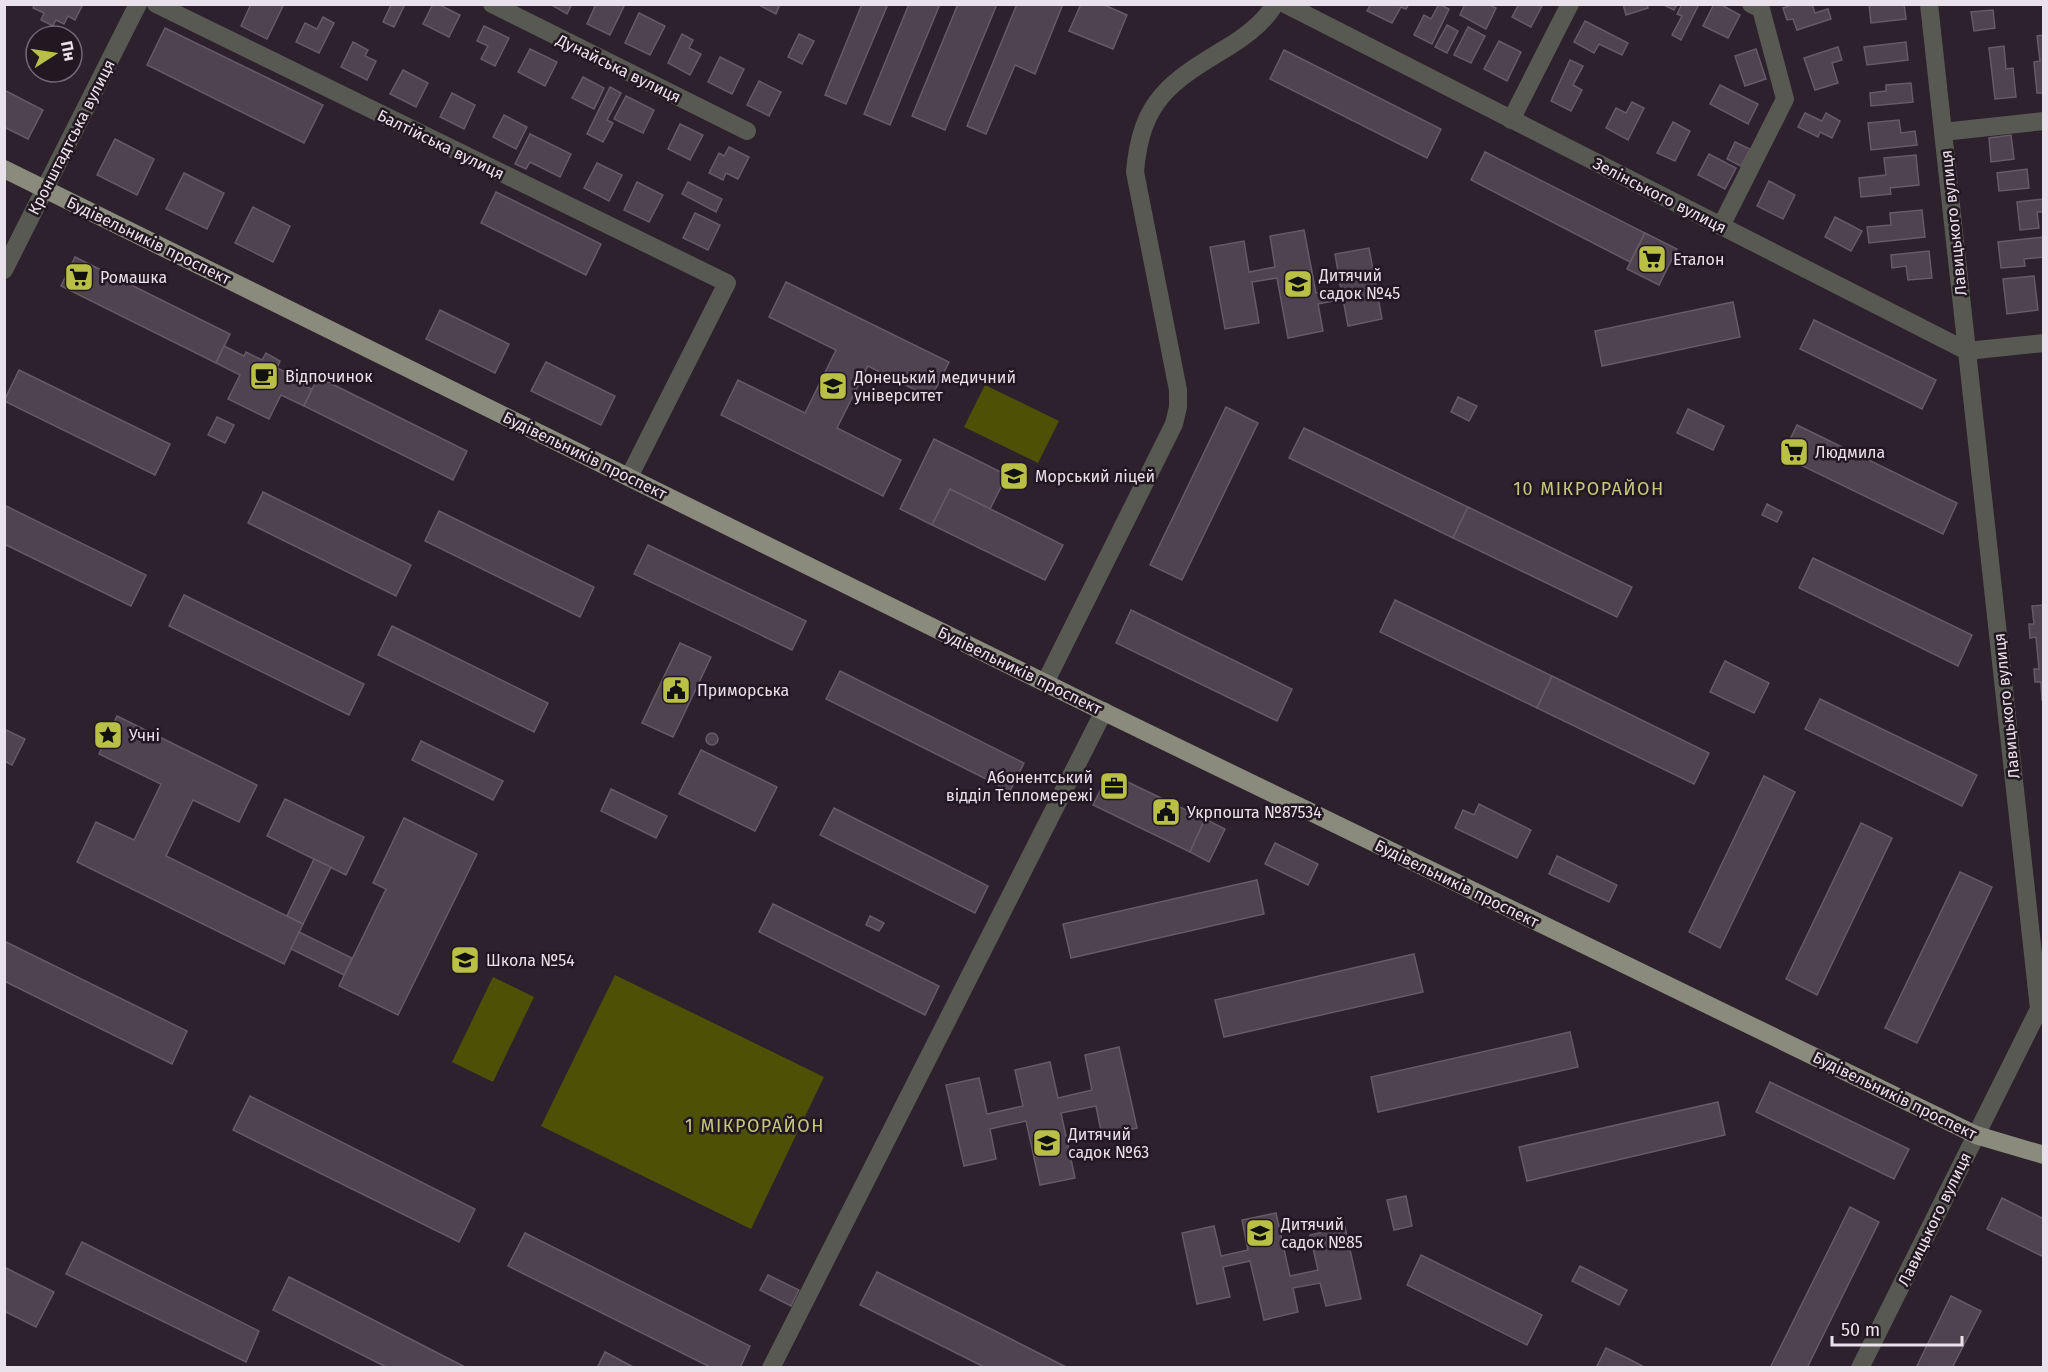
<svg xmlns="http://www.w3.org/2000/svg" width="2048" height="1372" viewBox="0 0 2048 1372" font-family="'Fira Sans',sans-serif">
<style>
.green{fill:#4e5006}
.building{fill:#4e434f;stroke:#665a66;stroke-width:1.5}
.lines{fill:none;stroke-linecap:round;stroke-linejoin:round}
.minor{stroke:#585952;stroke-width:18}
.major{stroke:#8a8b7d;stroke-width:18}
.labels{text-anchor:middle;stroke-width:5;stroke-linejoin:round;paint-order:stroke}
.street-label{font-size:16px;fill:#eae2ea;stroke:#221822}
.poi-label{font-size:16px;fill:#eae2ea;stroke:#221822;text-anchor:start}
.neighbourhood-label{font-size:18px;letter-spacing:1.5px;fill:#c4c97c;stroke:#221822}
</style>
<rect width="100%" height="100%" fill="#2c212c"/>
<g class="green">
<polygon points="985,385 1059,421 1038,463 964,427"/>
<polygon points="615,975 824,1077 751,1229 541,1126"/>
<polygon points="493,977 534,997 493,1082 452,1062"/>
</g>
<g class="building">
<polygon points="35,4 83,4 75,20 68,16 64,24 56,20 53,26 41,20 44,13 33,8"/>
<polygon points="251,4 284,4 267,39 241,26"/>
<polygon points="389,4 405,4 394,27 383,22 391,5"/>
<polygon points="433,4 438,4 460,15 449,37 423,24"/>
<polygon points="550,4 572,4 567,14"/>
<polygon points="596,4 625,4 610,35 587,24"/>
<polygon points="757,4 780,4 776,14"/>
<polygon points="862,4 888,4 846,104 825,95"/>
<polygon points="909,4 940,4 890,125 864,114"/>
<polygon points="958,4 997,4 945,130 912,116"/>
<polygon points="1017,4 1063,4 1035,74 1015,65 986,134 967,126"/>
<polygon points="1081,4 1102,4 1127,15 1113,49 1069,31"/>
<polygon points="1371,4 1409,4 1406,9 1401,7 1392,23 1367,11"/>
<polygon points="1439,4 1449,9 1432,44 1414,35 1424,15 1431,19"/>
<polygon points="1465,4 1488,4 1496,8 1486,29 1460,15"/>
<polygon points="1519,4 1542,6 1531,27 1512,17"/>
<polygon points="1623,4 1647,4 1648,8 1626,15"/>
<polygon points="1662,4 1677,4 1674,10"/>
<polygon points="1682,4 1699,4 1681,40 1672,35 1682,16 1677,14"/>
<polygon points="1714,4 1720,4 1740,15 1728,38 1703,26"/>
<polygon points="1794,4 1812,4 1815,13 1828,9 1831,19 1797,30 1793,19 1787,20 1783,8"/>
<polygon points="1869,4 1904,4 1906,19 1871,23"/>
<polygon points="1993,10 1995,28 1974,31 1971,12"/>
<polygon points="639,13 665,26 650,55 625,43"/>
<polygon points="323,17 334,23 319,53 296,42 305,23 317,29"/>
<polygon points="1585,21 1628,43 1622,55 1599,44 1594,53 1574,42"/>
<polygon points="1447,25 1458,31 1447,53 1435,47"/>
<polygon points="484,26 509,38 495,66 481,59 488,46 477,41"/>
<polygon points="1468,27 1485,36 1471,63 1454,55"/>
<polygon points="165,28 323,105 304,143 147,65"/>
<polygon points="682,34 693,40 689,48 701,54 690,75 668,63"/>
<polygon points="799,34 814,41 802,64 788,57"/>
<polygon points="2044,35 2044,93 2037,93 2034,62 2040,61 2037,36"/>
<polygon points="1499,41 1521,52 1507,81 1484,69"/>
<polygon points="353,42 368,50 365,56 376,61 367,80 341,67"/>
<polygon points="1906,42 1908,60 1867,65 1864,47"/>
<polygon points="2004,46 2006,69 2013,68 2016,97 1995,99 1989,48"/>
<polygon points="1838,47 1842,60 1832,63 1838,83 1815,90 1804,58"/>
<polygon points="530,49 557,62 545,86 518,72"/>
<polygon points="1756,49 1766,79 1745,86 1735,56"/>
<polygon points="1284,50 1441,129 1427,158 1270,79"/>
<polygon points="720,57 744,69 732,94 708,82"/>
<polygon points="1570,60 1583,66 1573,85 1582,90 1571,111 1551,101"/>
<polygon points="403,70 428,83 416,107 390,94"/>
<polygon points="583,77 604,88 594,109 572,98"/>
<polygon points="759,81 781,92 769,116 747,105"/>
<polygon points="1911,83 1913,102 1871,106 1870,93 1886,91 1886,85"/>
<polygon points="1720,85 1758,104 1748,124 1710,104"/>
<polygon points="610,87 621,93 607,120 613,123 603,142 587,134"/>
<polygon points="4,90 43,110 28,139 4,127"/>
<polygon points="452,93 475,105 464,129 440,117"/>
<polygon points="626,96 654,110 643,133 614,119"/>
<polygon points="1632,102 1644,108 1628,140 1606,128 1616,108 1626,113"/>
<polygon points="1805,113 1822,121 1826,113 1840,121 1832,138 1820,132 1818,137 1798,127"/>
<polygon points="504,115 527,127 516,149 493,137"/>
<polygon points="1899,120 1901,133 1915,131 1917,145 1871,150 1868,123"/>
<polygon points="1673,122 1690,131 1675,161 1657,153"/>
<polygon points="680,124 703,135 690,160 668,149"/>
<polygon points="530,134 571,154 560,177 530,162 526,169 515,164"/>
<polygon points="2011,135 2014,159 1991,162 1989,138"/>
<polygon points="115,139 154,159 137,195 97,175"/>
<polygon points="1735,142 1750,149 1741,166 1727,159"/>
<polygon points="729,147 749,157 738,179 726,173 723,180 709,173 719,153 724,156"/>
<polygon points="1485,152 1645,233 1630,262 1471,180"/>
<polygon points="1709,154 1736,168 1725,189 1698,175"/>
<polygon points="1916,155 1919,185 1890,188 1891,194 1861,197 1859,178 1886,175 1884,158"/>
<polygon points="597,163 622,175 609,201 584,188"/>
<polygon points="2027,169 2029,188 1999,191 1997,173"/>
<polygon points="184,173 224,193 207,229 166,209"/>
<polygon points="1769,181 1795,195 1783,219 1757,206"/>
<polygon points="637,182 663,195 649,222 624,210"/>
<polygon points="688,182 722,199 716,212 682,194"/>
<polygon points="496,192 601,244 586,275 481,223"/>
<polygon points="2043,199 2044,212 2037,212 2039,228 2020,230 2017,202"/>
<polygon points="253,207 290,226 273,262 235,243"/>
<polygon points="1922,210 1925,237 1869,243 1867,227 1891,225 1890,213"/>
<polygon points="695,213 720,225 708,250 683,238"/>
<polygon points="1835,217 1862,231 1851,251 1825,237"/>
<polygon points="1304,230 1316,293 1341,289 1335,254 1369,248 1382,319 1348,326 1343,299 1318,304 1323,331 1288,338 1277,278 1252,282 1259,323 1225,329 1210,247 1244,241 1249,272 1275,267 1270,236"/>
<polygon points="1645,233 1677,249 1659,285 1627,269"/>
<polygon points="2044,237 2044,257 2024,259 2025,266 2001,268 1998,242"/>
<polygon points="1929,251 1932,278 1908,280 1906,266 1892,268 1891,255"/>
<polygon points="75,257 230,334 216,363 61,286"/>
<polygon points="2034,276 2038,310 2007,314 2003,279"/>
<polygon points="786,282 949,362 931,398 868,366 837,428 901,460 883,496 721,415 738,380 805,413 836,350 769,317"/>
<polygon points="1733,302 1740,337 1602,366 1595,331"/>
<polygon points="440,310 509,344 495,373 426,339"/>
<polygon points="1814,320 1936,380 1922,409 1800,349"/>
<polygon points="224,346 244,356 246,352 262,360 266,353 280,361 277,368 294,376 292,379 312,389 304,406 281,395 269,419 228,399 240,375 216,363"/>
<polygon points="546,362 615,396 601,425 531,391"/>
<polygon points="19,370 170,444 155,475 4,401"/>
<polygon points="318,377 467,451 453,480 304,406"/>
<polygon points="1458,397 1477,406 1469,421 1451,412"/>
<polygon points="1226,407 1258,423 1182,580 1150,565"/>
<polygon points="1688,409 1724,426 1713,450 1677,433"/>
<polygon points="217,417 234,425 225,443 208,435"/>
<polygon points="1797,425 1957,503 1943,534 1782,456"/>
<polygon points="1304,428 1468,507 1453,538 1289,458"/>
<polygon points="934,439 1007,475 990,509 950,489 932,525 900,509"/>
<polygon points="950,489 1063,545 1045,580 932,525"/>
<polygon points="263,492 411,565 396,596 248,523"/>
<polygon points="1767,504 1782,512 1777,522 1762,515"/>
<polygon points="4,505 146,575 131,606 4,544"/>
<polygon points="1468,507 1632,587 1617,617 1453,538"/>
<polygon points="439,511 594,587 580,617 425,541"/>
<polygon points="648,545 806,621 792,650 634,574"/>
<polygon points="1813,558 1972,635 1958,666 1799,588"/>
<polygon points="184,595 364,684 349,715 169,626"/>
<polygon points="1395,600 1552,676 1537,708 1380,632"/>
<polygon points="2044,605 2044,700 2042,700 2041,682 2035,682 2034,669 2039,669 2036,637 2030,638 2029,624 2034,624 2032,606"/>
<polygon points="1131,610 1292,689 1277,721 1116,643"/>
<polygon points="392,626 548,703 534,732 378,655"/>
<polygon points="680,643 711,657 673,737 642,723"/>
<polygon points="1725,661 1769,683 1754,713 1710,692"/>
<polygon points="840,671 1024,763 1010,791 826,699"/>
<polygon points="1552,676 1709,753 1694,784 1537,708"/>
<polygon points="1820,699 1977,775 1962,806 1805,729"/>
<polygon points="117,716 257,785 239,822 193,800 166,856 303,924 284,964 77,862 96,822 134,840 161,784 99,754"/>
<polygon points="4,729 25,739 12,765 4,761"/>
<circle cx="712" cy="739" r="6"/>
<polygon points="421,741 503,781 493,800 412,760"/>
<polygon points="701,750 777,787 755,831 679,794"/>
<polygon points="1109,773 1205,819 1190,852 1093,805"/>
<polygon points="1764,776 1795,792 1720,948 1689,932"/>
<polygon points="611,789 667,816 656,838 601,811"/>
<polygon points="285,799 364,837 346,875 267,836"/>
<polygon points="1479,804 1531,830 1517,858 1455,828 1463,810 1474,815"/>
<polygon points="834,808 988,886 975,913 820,835"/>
<polygon points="404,818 477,854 398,1015 339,986 386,889 373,883"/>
<polygon points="1205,819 1225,829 1209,862 1190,852"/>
<polygon points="1861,823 1892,838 1817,995 1786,979"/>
<polygon points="1275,843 1318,864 1308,885 1265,864"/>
<polygon points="1557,856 1617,885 1609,902 1549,874"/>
<polygon points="314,859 331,867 303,924 287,916"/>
<polygon points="1960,872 1992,887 1917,1043 1885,1028"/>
<polygon points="1257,880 1264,914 1071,958 1063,924"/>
<polygon points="773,904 939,986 925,1015 759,932"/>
<polygon points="870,916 884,923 879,931 866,925"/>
<polygon points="299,932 352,958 344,975 291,949"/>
<polygon points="4,941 187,1031 172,1064 4,981"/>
<polygon points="1414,954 1423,992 1224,1037 1215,1000"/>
<polygon points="1570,1032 1578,1067 1378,1112 1371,1077"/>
<polygon points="1119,1047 1137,1128 1102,1136 1096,1106 1061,1113 1075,1178 1040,1185 1026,1121 990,1129 996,1159 964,1166 946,1085 979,1078 987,1114 1023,1106 1015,1070 1050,1062 1058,1098 1092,1090 1085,1055"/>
<polygon points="1770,1082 1909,1149 1894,1179 1756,1112"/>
<polygon points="250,1096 475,1209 459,1242 233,1130"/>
<polygon points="1718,1102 1725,1135 1527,1181 1519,1147"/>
<polygon points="1406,1196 1412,1226 1394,1230 1387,1200"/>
<polygon points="2002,1198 2044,1219 2044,1257 1987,1229"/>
<polygon points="1850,1207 1879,1222 1807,1368 1770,1368"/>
<polygon points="1276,1213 1290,1276 1318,1270 1310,1235 1345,1227 1361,1299 1326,1306 1320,1283 1293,1288 1298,1312 1264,1320 1250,1261 1223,1267 1230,1297 1197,1304 1182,1233 1214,1226 1221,1256 1248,1250 1242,1220"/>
<polygon points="525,1233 750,1346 740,1368 712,1368 508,1266"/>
<polygon points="82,1242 259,1331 246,1362 66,1274"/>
<polygon points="1421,1255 1542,1315 1527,1345 1407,1285"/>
<polygon points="1580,1266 1627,1290 1619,1305 1572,1281"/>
<polygon points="4,1267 54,1292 36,1327 4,1311"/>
<polygon points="877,1272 1005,1336 1068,1368 986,1368 860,1305"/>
<polygon points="768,1275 799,1290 791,1306 760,1290"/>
<polygon points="289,1277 311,1288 465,1367 388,1368 273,1310"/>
<polygon points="1951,1296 1981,1311 1952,1368 1916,1368"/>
<polygon points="1606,1348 1629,1359 1646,1368 1596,1368"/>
<polygon points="605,1352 635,1368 597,1368"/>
</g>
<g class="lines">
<g class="minor">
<polyline points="156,4 727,283 629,477"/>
<polyline points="492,4 747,131"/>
<polyline points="1285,4 1967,351 2044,343"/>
<polyline points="1511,120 1570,4"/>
<polyline points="1943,132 2044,121"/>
<polyline points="1721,226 1785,99 1761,9 1751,4"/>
<polyline points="4,270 138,4"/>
<path d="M1045,683l129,-259 4,-17v-17l-43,-218c6,-72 35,-90 93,-125 18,-11 36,-24 47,-43"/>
<polyline points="771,1368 1104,711"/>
<polyline points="1860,1368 2039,1009 1929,4"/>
</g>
<polyline class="major" points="4,169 1088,704 1976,1135 2044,1155"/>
</g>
<defs>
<g id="supermarket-square" transform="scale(1.5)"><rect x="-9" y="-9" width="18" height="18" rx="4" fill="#bac045" stroke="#221822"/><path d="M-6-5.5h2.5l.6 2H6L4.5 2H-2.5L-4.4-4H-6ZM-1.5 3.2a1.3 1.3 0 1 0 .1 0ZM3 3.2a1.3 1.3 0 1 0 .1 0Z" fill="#111"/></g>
<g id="school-square" transform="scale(1.5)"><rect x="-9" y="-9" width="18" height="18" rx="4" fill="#bac045" stroke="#221822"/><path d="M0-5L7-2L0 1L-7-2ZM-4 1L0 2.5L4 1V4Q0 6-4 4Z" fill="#111"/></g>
<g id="cafe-square" transform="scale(1.5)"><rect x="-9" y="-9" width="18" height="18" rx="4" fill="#bac045" stroke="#221822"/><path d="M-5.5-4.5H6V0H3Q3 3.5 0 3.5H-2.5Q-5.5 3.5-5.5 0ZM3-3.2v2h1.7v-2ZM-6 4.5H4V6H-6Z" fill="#111"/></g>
<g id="university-square" transform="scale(1.5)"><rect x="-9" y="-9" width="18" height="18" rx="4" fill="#bac045" stroke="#221822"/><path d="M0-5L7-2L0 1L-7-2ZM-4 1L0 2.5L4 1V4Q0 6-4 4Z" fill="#111"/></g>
<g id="civic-square" transform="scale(1.5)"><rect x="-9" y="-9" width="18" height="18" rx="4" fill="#bac045" stroke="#221822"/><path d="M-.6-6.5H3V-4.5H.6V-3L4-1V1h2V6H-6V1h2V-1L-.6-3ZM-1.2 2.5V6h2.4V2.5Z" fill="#111"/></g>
<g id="sight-square" transform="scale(1.5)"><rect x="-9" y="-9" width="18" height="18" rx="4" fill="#bac045" stroke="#221822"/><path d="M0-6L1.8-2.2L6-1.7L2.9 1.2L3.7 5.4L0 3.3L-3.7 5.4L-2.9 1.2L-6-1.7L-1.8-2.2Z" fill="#111"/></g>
<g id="office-square" transform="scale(1.5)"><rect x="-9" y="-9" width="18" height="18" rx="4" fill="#bac045" stroke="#221822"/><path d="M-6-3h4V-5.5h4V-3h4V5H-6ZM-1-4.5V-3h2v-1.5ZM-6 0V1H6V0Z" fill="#111"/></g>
</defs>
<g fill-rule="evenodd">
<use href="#supermarket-square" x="1652" y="259"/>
<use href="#supermarket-square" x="79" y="277"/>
<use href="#school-square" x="1298" y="284"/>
<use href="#cafe-square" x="264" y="376"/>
<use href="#university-square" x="833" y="386"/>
<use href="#supermarket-square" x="1794" y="452"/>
<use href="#school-square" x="1014" y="476"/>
<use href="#civic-square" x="676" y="690"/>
<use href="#sight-square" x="108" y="735"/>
<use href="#office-square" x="1114" y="786"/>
<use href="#civic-square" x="1166" y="812"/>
<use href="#school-square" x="465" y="960"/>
<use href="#school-square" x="1047" y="1143"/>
<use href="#school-square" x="1260" y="1233"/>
</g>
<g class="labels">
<g class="street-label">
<text transform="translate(619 68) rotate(26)" y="6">Дунайська вулиця</text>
<text transform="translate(71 137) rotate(-63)" y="6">Кронштадтська вулиця</text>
<text transform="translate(441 144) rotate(26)" y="6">Балтійська вулиця</text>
<text transform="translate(1660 195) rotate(27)" y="6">Зелінського вулиця</text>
<text transform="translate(1953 223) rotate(-96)" y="6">Лавицького вулиця</text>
<text transform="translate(149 240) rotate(26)" y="6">Будівельників проспект</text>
<text transform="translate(585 455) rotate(26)" y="6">Будівельників проспект</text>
<text transform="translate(1020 670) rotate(26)" y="6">Будівельників проспект</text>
<text transform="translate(2006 706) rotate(-96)" y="6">Лавицького вулиця</text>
<text transform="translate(1457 883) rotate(26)" y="6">Будівельників проспект</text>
<text transform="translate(1895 1095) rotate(26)" y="6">Будівельників проспект</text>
<text transform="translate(1934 1219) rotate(-64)" y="6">Лавицького вулиця</text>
</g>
<g class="poi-label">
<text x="1673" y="265">Еталон</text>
<text x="1319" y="281">Дитячий<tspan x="1319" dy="18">садок №45</tspan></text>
<text x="100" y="283">Ромашка</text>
<text x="285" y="382">Відпочинок</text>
<text x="854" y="383">Донецький медичний<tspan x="854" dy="18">університет</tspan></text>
<text x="1815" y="458">Людмила</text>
<text x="1035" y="482">Морський ліцей</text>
<text x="697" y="696">Приморська</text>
<text x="129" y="741">Учні</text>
<text x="1093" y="783" text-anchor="end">Абонентський<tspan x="1093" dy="18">відділ Тепломережі</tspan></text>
<text x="1187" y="818">Укрпошта №87534</text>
<text x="486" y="966">Школа №54</text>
<text x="1068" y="1140">Дитячий<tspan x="1068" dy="18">садок №63</tspan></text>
<text x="1281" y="1230">Дитячий<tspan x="1281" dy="18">садок №85</tspan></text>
</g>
<g class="neighbourhood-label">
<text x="1589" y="495">10 МІКРОРАЙОН</text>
<text x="755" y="1132">1 МІКРОРАЙОН</text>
</g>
</g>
<rect width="2048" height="1372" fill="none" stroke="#eae2ea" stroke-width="12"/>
<g transform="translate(54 54) rotate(78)"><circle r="28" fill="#221822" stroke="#726972" stroke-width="1.5"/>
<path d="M0-4.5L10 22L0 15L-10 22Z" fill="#bac045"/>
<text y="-9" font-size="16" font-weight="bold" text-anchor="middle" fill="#eae2ea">Пн</text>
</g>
<path d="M1832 1336v9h130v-9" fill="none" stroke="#eae2ea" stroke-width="3"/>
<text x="1841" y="1336" font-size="18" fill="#eae2ea" stroke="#221822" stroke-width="4.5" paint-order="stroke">50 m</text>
</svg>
